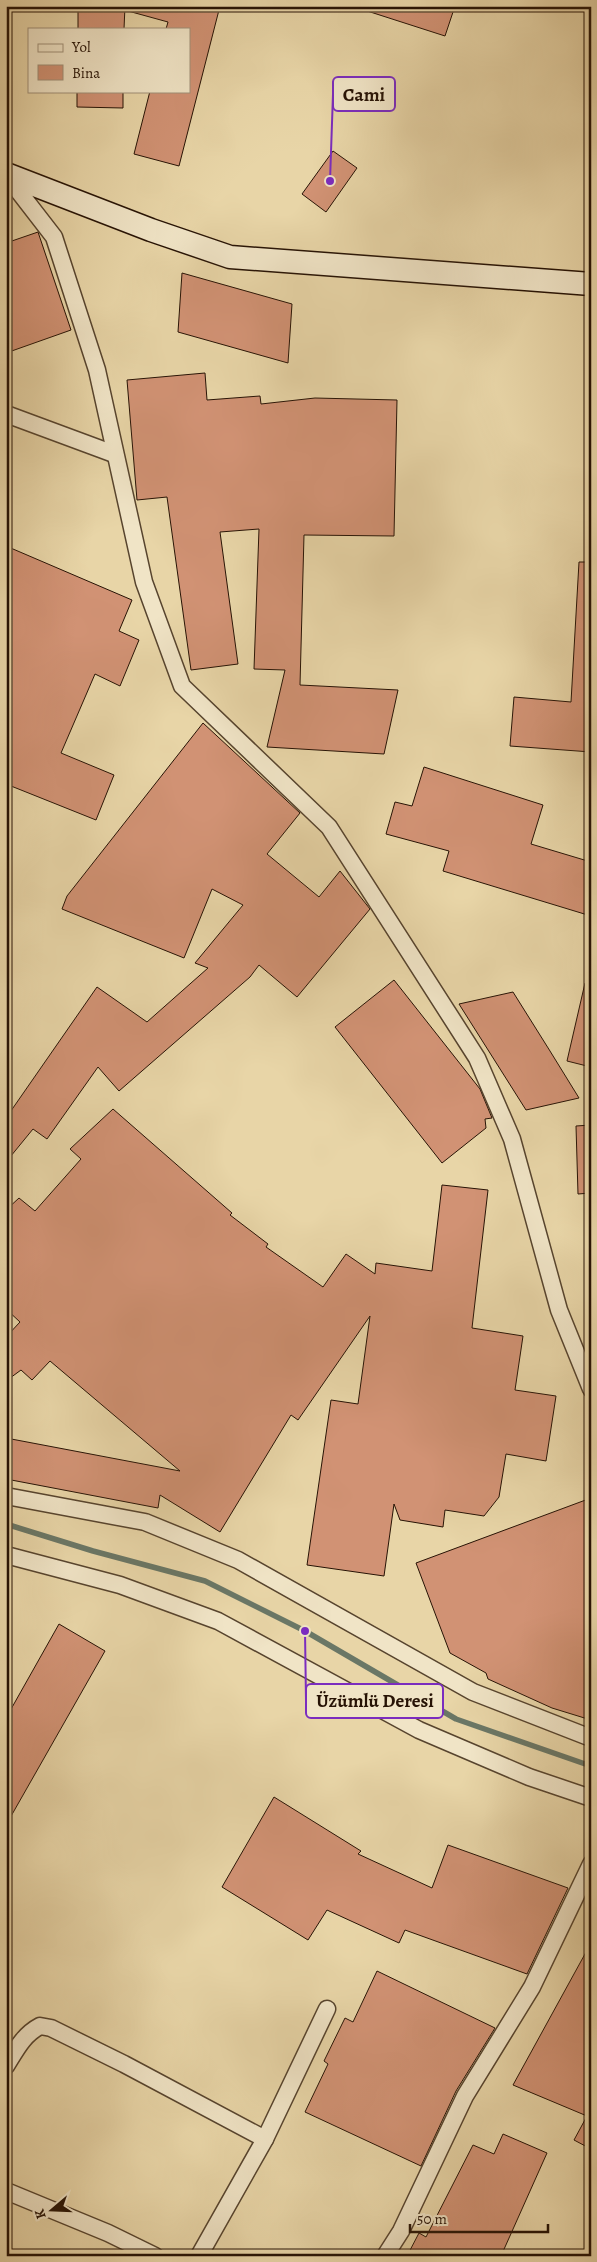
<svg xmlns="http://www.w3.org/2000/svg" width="597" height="2262" viewBox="0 0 597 2262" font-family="Alegreya,serif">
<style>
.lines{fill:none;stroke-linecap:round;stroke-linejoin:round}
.stream{stroke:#6a7766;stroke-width:5.5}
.building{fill:#d19274;stroke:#271305}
.street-casing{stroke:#57442e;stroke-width:19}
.secondary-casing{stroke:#271305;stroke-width:25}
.street{stroke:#f0e4c6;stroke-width:16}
.secondary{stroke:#f0e4c6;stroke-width:22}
.leader{fill:none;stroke:#7b2cbf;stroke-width:2}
.callout-dot{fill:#7b2cbf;stroke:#f0e4c6;stroke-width:2}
.callout{fill:#f0e4c6;stroke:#7b2cbf;stroke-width:2}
.callout-label{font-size:19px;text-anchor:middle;font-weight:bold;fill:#271305}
</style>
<rect width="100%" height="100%" fill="#e8d5a7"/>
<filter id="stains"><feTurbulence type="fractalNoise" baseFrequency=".004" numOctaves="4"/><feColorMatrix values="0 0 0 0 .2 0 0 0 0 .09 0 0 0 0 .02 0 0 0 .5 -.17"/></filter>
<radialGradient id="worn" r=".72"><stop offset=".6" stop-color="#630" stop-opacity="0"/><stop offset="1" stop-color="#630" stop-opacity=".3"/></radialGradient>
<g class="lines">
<polyline class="stream" points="6,1524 93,1551 205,1581 305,1631 456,1719 591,1766"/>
</g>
<g class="building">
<polygon points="78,6 125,6 124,29 78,29"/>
<polygon points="129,6 220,6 179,166 134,154 150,91 189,91 189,29 166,29 168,22 128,11"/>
<polygon points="362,6 455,6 445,36 361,9"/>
<polygon points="77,91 123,91 123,108 77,107"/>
<polygon points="333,151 357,168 326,212 302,194"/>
<polygon points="38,232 71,330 6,353 6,243"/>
<polygon points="182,273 292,304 288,363 178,332"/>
<polygon points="205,373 207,400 260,396 261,404 315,398 397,400 394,536 304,535 300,685 398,690 384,754 267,747 285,670 254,669 259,529 220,532 238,664 191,670 167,497 137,500 127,380"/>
<polygon points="6,546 132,600 119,631 139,640 120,686 95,674 61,753 114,775 96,820 6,784"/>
<polygon points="579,562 591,562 591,752 510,746 514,697 571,702"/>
<polygon points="203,723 300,813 267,854 319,897 340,871 370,909 297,997 259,965 250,977 119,1091 98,1067 47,1139 33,1129 6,1162 6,1118 97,987 147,1022 208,968 195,963 243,905 212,889 184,958 62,909 67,896"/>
<polygon points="424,767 543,805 531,844 591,862 591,916 443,871 449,851 386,834 395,802 412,806"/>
<polygon points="394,980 480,1089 492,1118 485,1119 486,1128 442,1163 335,1027"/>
<polygon points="585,983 591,983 591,1067 567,1061"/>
<polygon points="513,992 550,1051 579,1098 526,1110 459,1004"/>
<polygon points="113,1109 232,1213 230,1215 268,1244 266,1247 323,1287 346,1254 375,1274 376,1263 432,1271 442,1185 488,1190 472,1328 523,1336 515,1390 556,1396 546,1461 506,1454 499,1497 484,1516 445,1510 443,1527 400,1520 394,1504 384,1576 307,1565 331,1400 358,1404 370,1316 298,1420 291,1415 220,1532 160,1495 158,1508 6,1479 6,1438 180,1471 50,1361 32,1380 21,1370 6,1381 6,1337 20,1322 6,1309 6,1210 19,1198 35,1211 81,1159 70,1149"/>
<polygon points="591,1125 591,1193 578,1194 576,1126"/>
<polygon points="591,1498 591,1720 552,1708 488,1679 486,1673 450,1653 416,1563"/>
<polygon points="59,1624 105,1651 6,1825 6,1718"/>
<polygon points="274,1797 361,1851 358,1854 432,1888 448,1845 568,1888 527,1974 405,1930 399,1943 327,1910 308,1940 222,1887"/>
<polygon points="591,1943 591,2149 574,2140 587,2116 513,2085"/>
<polygon points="377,1971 495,2028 456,2091 421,2166 305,2112 328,2064 324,2061 345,2018 353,2022"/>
<polygon points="503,2134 547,2153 501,2256 407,2256 419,2233 426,2237 473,2145 494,2154"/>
</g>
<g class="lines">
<g class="street-casing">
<g id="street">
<polyline points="6,175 54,237 97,370 144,582 182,686 329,827 477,1058 512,1139 559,1310 591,1389"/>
<polyline points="6,414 114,454"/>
<polyline points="6,1496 145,1522 238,1560 473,1692 591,1738"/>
<polyline points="6,1555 120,1585 218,1621 419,1730 529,1777 591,1798"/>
<path d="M6,2066c10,-16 17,-31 34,-40l11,2 73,36 141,75"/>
<polyline points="6,2191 108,2233 155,2256"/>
<polyline points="199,2256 265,2139 327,2009"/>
<polyline points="385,2256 401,2231 465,2096 532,1987 591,1864"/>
</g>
</g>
<g class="secondary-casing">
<polyline id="secondary" points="6,174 151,230 230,257 591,284"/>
</g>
<use href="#street" class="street"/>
<use href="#secondary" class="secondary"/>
</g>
<path class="leader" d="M330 181L333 94M305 1631L306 1701"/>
<g class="callout-dot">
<circle cx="330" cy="181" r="5"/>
<circle cx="305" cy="1631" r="5"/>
</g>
<g class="callout">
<rect x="333" y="77" width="62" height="34" rx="5"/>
<rect x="306" y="1684" width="137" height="34" rx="5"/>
</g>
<g class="callout-label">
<text x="364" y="101">Cami</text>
<text x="375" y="1707">Üzümlü Deresi</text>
</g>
<rect width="597" height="2262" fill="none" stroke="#e8d5a7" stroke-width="25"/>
<rect x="8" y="8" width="582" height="2247" fill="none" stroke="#271305" stroke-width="2.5"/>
<rect x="12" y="12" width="572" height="2237" fill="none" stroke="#271305"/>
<rect x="28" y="28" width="162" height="65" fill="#f0e4c6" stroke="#a09079"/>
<rect x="38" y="44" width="25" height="8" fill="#f0e4c6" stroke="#a09079"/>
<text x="72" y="52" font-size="15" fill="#271305">Yol</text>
<rect x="38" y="65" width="25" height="15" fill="#d19274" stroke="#a09079"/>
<text x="72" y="78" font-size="15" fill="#271305">Bina</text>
<g transform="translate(52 2210) rotate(251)" stroke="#f0e4c6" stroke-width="4" paint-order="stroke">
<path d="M0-4L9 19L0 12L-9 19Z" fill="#271305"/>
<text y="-8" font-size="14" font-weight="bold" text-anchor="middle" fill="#271305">K</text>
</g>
<path d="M410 2224v8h138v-8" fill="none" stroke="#271305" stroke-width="2.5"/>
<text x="417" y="2224" font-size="15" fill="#271305" stroke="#f0e4c6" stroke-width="4" paint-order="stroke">50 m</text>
<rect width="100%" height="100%" filter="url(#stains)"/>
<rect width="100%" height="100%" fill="url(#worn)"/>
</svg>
